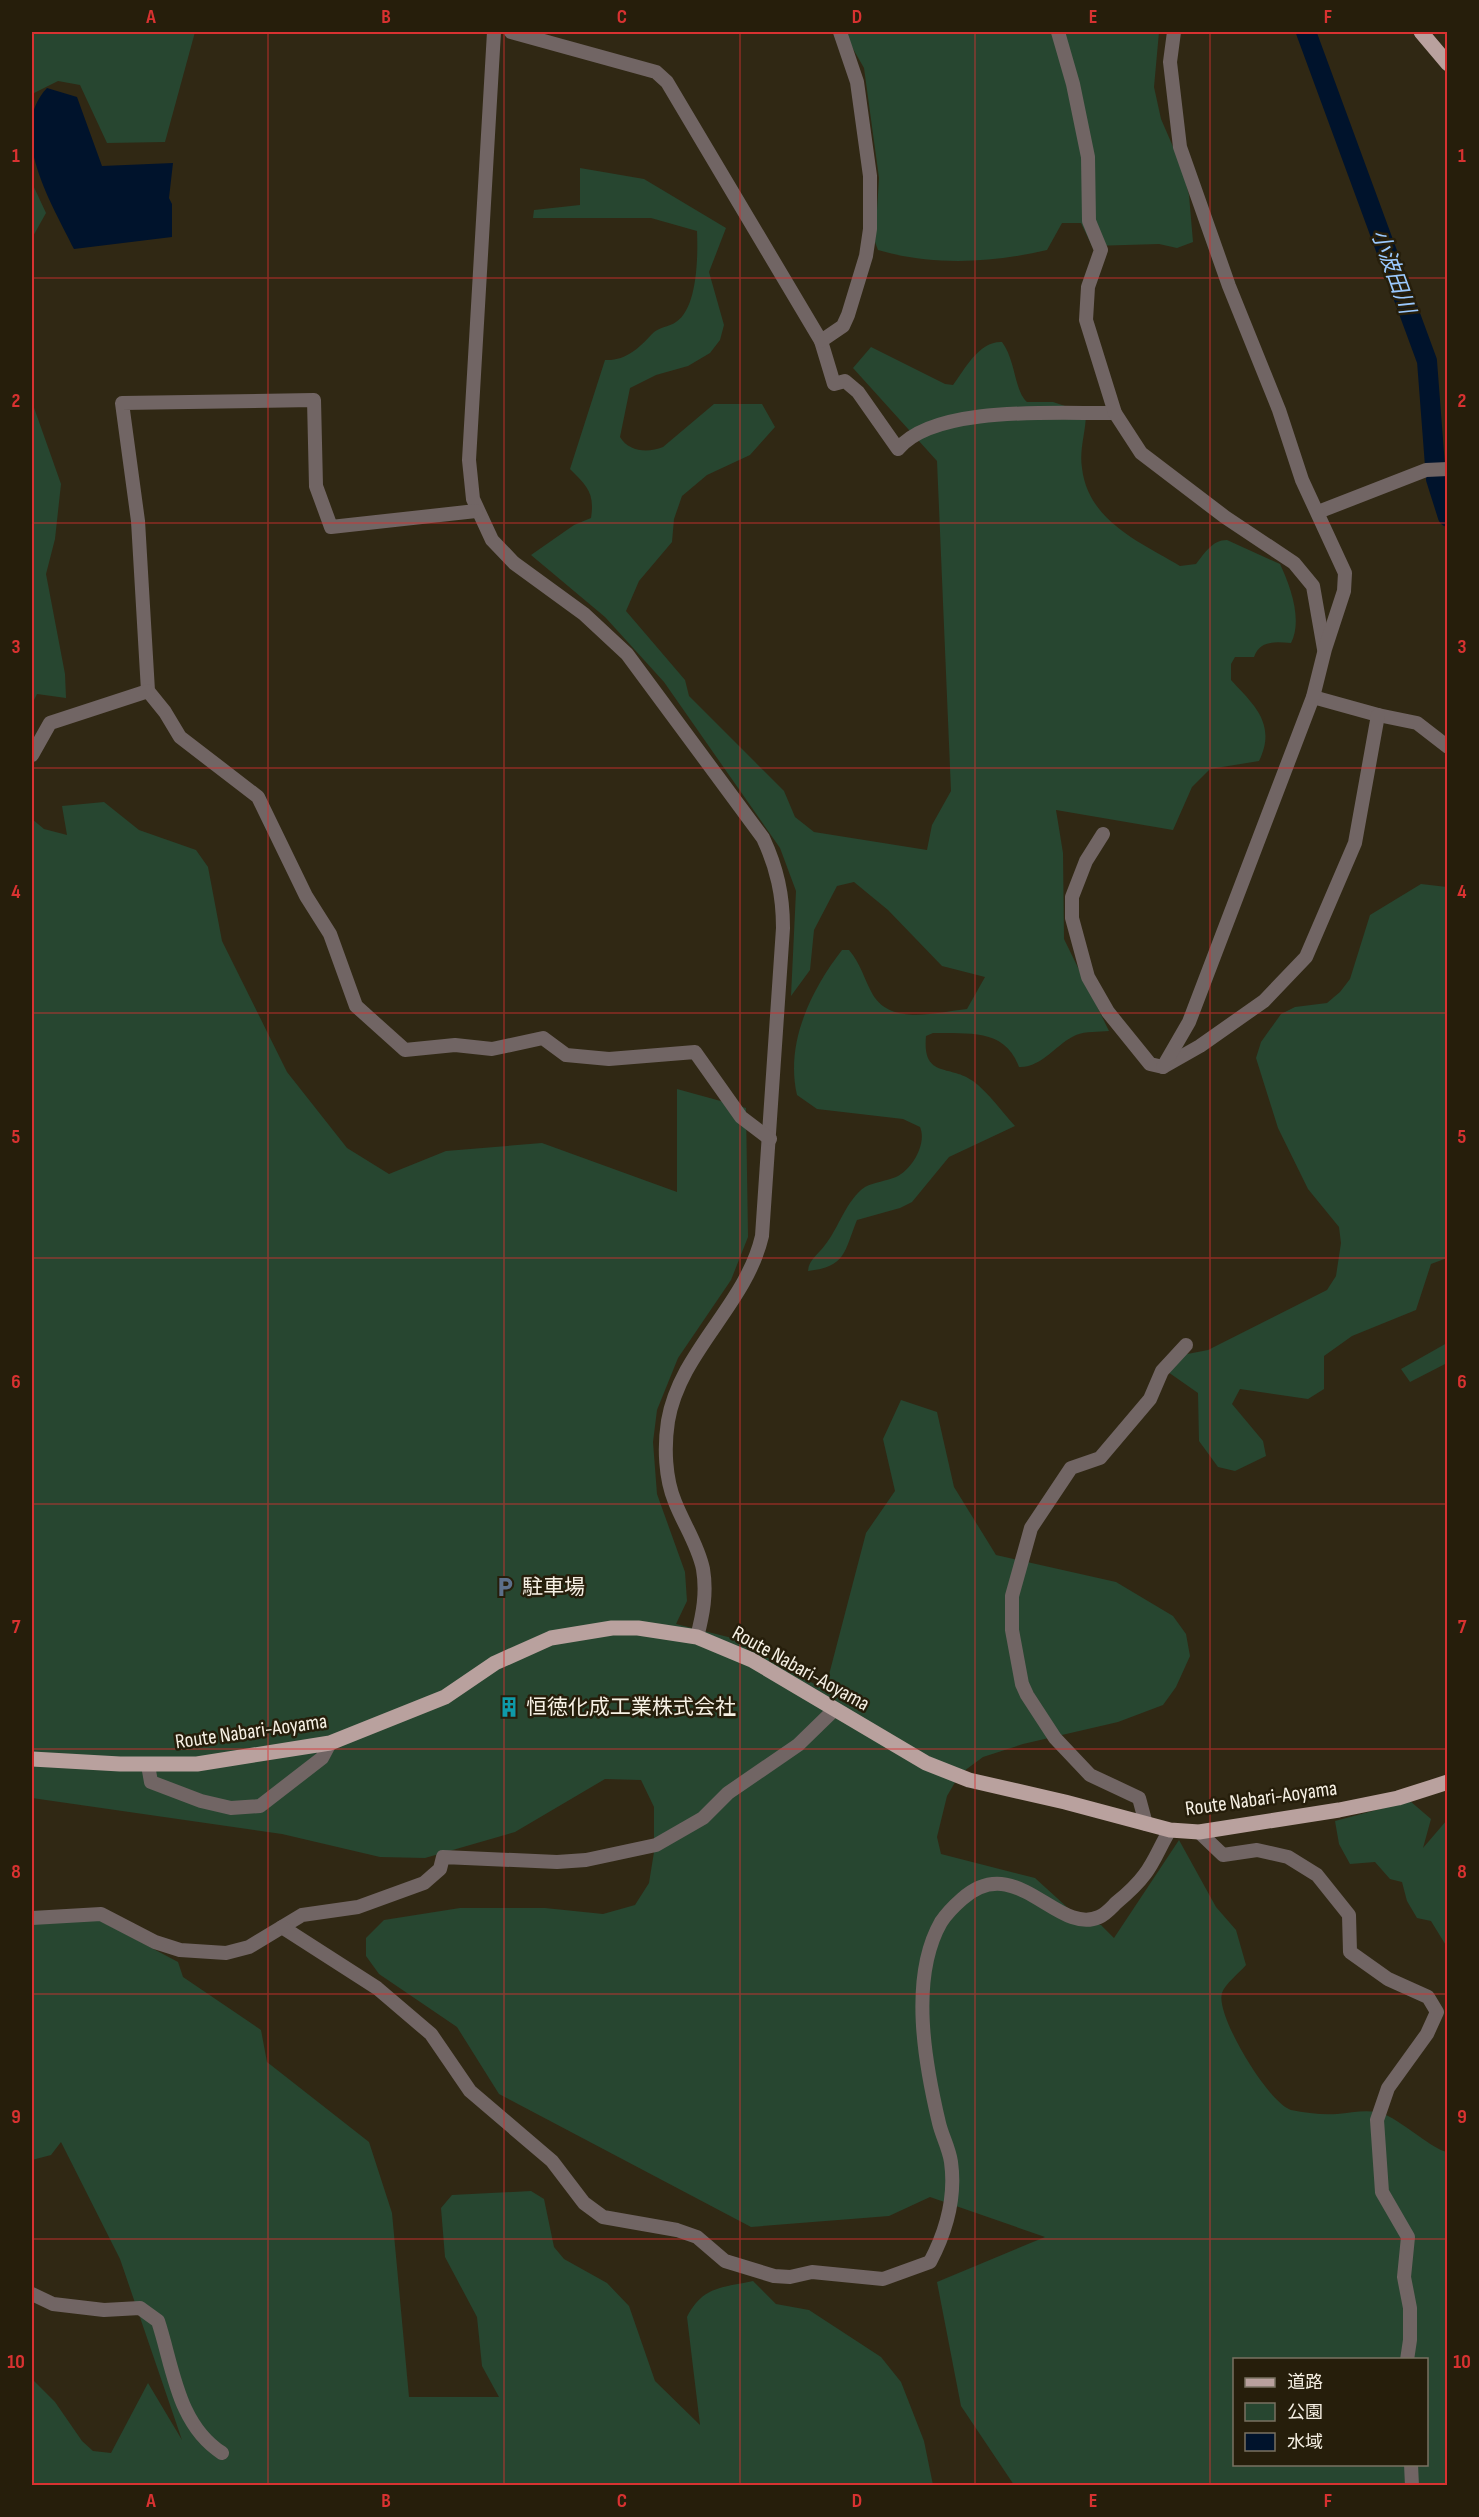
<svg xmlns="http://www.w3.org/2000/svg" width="1479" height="2517" viewBox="0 0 1479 2517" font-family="'Sofia Sans Condensed','Noto Sans JP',sans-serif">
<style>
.green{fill:#274630;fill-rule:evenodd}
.water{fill:#00132c}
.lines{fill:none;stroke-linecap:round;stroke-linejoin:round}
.river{stroke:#00132c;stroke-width:20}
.minor{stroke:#716564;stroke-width:14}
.major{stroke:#b9a19e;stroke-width:15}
.grid{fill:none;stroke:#d83231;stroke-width:1.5;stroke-opacity:0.55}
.labels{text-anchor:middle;stroke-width:5;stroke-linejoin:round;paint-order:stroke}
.poi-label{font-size:21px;fill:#f6f0e4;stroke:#261e0b;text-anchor:start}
.street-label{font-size:21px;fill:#f6f0e4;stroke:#261e0b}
.water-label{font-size:22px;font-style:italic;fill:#9bc9fe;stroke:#261e0b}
.neatline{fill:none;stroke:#d83231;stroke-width:2}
.grid-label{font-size:20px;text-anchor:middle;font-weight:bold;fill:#d83231}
</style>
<rect width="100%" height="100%" fill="#302814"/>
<g class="green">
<polygon points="32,32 195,32 165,142 107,143 80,85 58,81 32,94"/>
<path d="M848,32h311l-5,55 7,32 20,46 8,30 4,47 -16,6 -18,-4 -67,2 -11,-23h-19l-15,27c-55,13 -115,16 -169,0l-3,-8 4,-64 -15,-110 -16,-28z"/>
<path d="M580,168l64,11 82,49 -17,44 15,53 -4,15 -10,13 -22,13 -32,9 -26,13 -10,49c9,15 28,16 43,10l51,-43h48l13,23 -25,28 -43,20 -25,21 -8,23 -2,23 -33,39 -13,30 59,69 4,16 95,95 11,26 19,15 113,18 5,-25 19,-34 -14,-330 -84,-93 18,-21 74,37 8,1c12,-16 26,-44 49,-43 14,19 12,48 25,60h26l33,11c0,19 -7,36 -4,55 6,53 58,74 98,98l16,-2c9,-11 16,-24 31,-24l53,24c10,21 23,56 11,79 -16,-1 -31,-3 -37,14h-19l-4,7v16c23,25 46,44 28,81l-49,8 -18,18 -19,43 -117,-20 7,43 1,86 45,92c-10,1 -23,0 -33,4 -19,8 -34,33 -57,32 -14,-39 -50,-33 -86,-34l-7,3c-4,43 24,28 47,45 16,12 29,31 42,45l-66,31 -37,45 -12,6 -43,12c-13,32 -11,47 -49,51 1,-12 10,-16 17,-26 14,-17 21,-45 40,-58 9,-5 22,-6 31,-10 17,-8 31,-34 24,-50l-17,-8 -86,-10 -20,-14c-12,-52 14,-105 45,-145h7c12,14 15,29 24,45 19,31 64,17 94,14l18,-32 -43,-11 -54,-56 -34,-28 -17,4 -23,44 -4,40 -19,26 5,-105 -16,-43 -116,-166 -59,-65 -74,-62 43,-30 17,-7c4,-25 -4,-32 -21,-49l35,-109c21,1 34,-12 47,-26 6,-7 17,-7 24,-12 22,-14 22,-68 21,-91l-46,-13h-118l1,-8 46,-5z"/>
<polygon points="32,183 46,213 32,238"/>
<polygon points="32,402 61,484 55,539 46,574 65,674 66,698 37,694 32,704"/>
<path d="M104,802l35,28 57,20 12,17 14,74 65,131 60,76 42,26 57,-23 96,-8 135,49v-103l69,19 2,129 -17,43 -53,78 -21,52 -4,32 4,52 28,78 2,29 -11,23 56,14 93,52 41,-157 29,-42 -12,-52 18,-39 36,12 17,75 42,68 120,27 57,34 13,18 4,22 -14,31 -13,18 -45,17 -95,22 -40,13 -23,17 -13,22 -10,41 4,17 94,24 45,41 21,6 13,13 65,-98 37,67 20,23 10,35c-7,8 -21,19 -24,28 -7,22 47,111 69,117 15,3 31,5 46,4 17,-1 32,-6 49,1 18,8 48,35 61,37v333h-433l-53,-79 -24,-124 108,-45 -115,-40 -41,19 -138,11 -252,-133 -42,-67 -78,-53 -13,-18v-18l18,-18 76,-12h85l58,6 32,-9 14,-22 5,-31v-45l-13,-27 -36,-1 -90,53 -90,26 -45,-1 -98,-23 -250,-36v-979l12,10 23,6 -5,-29zM1234,2360h192v104h-192z"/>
<polygon points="1421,884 1447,887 1447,1258 1431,1264 1416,1310 1352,1336 1324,1356 1324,1389 1308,1399 1240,1389 1232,1404 1263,1441 1266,1456 1235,1471 1218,1467 1199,1441 1198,1393 1168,1372 1177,1356 1208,1350 1327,1290 1336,1276 1341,1243 1339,1227 1308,1189 1278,1128 1256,1058 1261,1042 1281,1014 1295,1007 1327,1003 1340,992 1350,979 1370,915"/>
<polygon points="1447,1343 1447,1363 1410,1382 1401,1369"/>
<polygon points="1410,1801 1431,1819 1423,1848 1447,1820 1447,1947 1431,1921 1417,1918 1407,1901 1402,1882 1390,1879 1375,1862 1350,1864 1339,1844 1335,1821"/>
<path d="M86,1913l92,49 5,15 78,53 6,32 102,80 23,71 17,184h90l-17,-31 -5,-49 -32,-60 -4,-49 11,-13 79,-4 13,8 10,48 10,12 43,24 22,23 26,75 45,44 -13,-108c16,-31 34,-29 66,-36l23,23 33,6 72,47 20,25 23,59 9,44h-901v-106l23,23 27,39 11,10 18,2 37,-70 34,57 -62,-181 -59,-117 -10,13 -19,5v-241z"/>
</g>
<path class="water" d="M47,88l30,9 25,69 71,-3 -4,35 3,6v33l-98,12c-21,-43 -68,-118 -27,-161z"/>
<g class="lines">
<polyline class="river" points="1306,32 1427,361 1436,479 1448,517"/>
<g class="minor">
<path d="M494,32l-25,428 4,39 19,41 22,23 70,51 43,40 136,184c14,30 20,57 20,90l-21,308c-16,69 -82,115 -94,185 -4,26 -3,57 7,81 9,23 23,43 28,67 4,24 0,45 -6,68"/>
<path d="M511,32l145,40 11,10 154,259 13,43 11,-3 13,11 40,57c37,-45 162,-35 217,-36"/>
<polyline points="1058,32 1073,84 1088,157 1089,221 1101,250 1088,287 1086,320 1115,413 1141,453 1225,517 1294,563 1313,586 1324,649"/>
<polyline points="821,341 843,326 848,315 866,256 870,229 870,176 857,82 840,32"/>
<polyline points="476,511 331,527 316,486 314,400 122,403 138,521 148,691 165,712 180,737 258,797 306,896 330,934 356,1006 405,1050 455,1045 492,1049 543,1038 566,1055 609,1059 695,1052 741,1117 770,1139"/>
<polyline points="1318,512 1426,470 1448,469"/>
<polyline points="1313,697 1378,715 1417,723 1448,747"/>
<polyline points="32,755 50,723 148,691"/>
<polyline points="1103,834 1086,861 1072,897 1072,918 1088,977 1108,1012 1150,1064 1163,1067 1200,1046 1264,1001 1306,957 1355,843 1378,715"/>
<polyline points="1163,1067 1189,1022 1313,697 1325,649 1344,591 1345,573 1302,480 1279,410 1229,286 1180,147 1170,62 1174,32"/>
<polyline points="148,1765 151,1782 201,1801 231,1808 260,1806 322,1758 330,1743"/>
<polyline points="1146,1824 1139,1798 1090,1775 1055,1738 1027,1695 1022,1684 1012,1630 1012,1596 1031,1528 1071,1468 1100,1458 1150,1399 1162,1371 1186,1345"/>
<polyline points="1199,1832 1223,1855 1257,1850 1288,1857 1317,1875 1349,1915 1350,1952 1388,1979 1428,1997 1437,2012 1427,2034 1388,2088 1377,2120 1382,2192 1408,2237 1404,2277 1410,2308 1410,2340 1407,2360"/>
<polyline points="32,1918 101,1914 155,1942 180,1950 226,1953 249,1947 302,1915 358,1907 424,1883 440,1869 443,1857 557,1862 586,1860 656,1845 703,1818 728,1793 798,1745 835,1709"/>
<path d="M282,1927l95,61 54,46 39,57 82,70 32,42 19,14 74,13 20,7 28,24 49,15 16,1 22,-5 71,7 47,-17c17,-32 26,-64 21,-100 -2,-14 -9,-26 -12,-39 -14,-59 -30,-145 2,-201 6,-9 13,-16 21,-23 54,-49 95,37 137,18 7,-3 12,-9 17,-14 11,-9 21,-18 29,-29 10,-13 16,-30 25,-44"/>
<path d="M32,2294l21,10 51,6 36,-2 18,13c15,45 19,103 64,132"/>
<polyline points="1411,2464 1412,2486"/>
</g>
<g class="major">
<polyline points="1421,32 1448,64"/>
<polyline points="32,1759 120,1764 197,1764 330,1743 445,1697 495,1663 551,1638 612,1628 638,1628 697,1637 752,1660 926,1763 969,1780 1065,1802 1170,1830 1199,1832 1339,1810 1398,1798 1448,1782"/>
</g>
</g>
<path class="grid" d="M268,32v2454M504,32v2454M740,32v2454M975,32v2454M1210,32v2454M32,278h1416M32,523h1416M32,768h1416M32,1013h1416M32,1258h1416M32,1504h1416M32,1749h1416M32,1994h1416M32,2239h1416"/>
<defs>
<g id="parking-bare" transform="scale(1.62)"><path d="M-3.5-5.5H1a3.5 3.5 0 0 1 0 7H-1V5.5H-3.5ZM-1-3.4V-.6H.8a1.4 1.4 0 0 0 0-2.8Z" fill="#5c6f8a" stroke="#261e0b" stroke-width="2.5" paint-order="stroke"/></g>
<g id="building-bare" transform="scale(1.62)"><path d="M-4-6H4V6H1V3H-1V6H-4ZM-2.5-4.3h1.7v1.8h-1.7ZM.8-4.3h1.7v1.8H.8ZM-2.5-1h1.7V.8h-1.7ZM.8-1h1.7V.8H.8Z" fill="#0f9aa8" stroke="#261e0b" stroke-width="2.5" paint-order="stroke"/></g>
</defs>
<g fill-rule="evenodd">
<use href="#parking-bare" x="505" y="1587"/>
<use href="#building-bare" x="509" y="1707"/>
</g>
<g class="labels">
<g class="poi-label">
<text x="522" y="1594">駐車場</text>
<text x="526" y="1714">恒徳化成工業株式会社</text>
</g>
<g class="street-label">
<text transform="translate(801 1668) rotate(29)" y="7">Route Nabari-Aoyama</text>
<text transform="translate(251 1731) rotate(-8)" y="7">Route Nabari-Aoyama</text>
<text transform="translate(1261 1798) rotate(-8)" y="7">Route Nabari-Aoyama</text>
</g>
<g class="water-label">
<text transform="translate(1394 271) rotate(70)" y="8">小波田川</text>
</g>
</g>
<rect width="1479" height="2517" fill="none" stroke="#261e0b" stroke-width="66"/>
<rect x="1233" y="2358" width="195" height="108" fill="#261e0b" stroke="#797262" stroke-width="1.5"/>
<rect x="1245" y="2378" width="30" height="9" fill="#b9a19e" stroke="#797262" stroke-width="1.5"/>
<text x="1287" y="2388" font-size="18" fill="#f6f0e4">道路</text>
<rect x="1245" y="2403" width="30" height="18" fill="#274630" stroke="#797262" stroke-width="1.5"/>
<text x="1287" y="2418" font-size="18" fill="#f6f0e4">公園</text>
<rect x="1245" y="2433" width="30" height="18" fill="#00132c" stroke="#797262" stroke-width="1.5"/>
<text x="1287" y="2448" font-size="18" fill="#f6f0e4">水域</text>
<rect x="33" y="33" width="1413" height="2451" class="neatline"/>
<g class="grid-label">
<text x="151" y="23">A</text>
<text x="386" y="23">B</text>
<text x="622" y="23">C</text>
<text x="857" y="23">D</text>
<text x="1093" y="23">E</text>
<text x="1328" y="23">F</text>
<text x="16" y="162">1</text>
<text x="1462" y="162">1</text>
<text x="16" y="407">2</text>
<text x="1462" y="407">2</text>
<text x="16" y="653">3</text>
<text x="1462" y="653">3</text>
<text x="16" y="898">4</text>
<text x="1462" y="898">4</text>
<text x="16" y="1143">5</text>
<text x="1462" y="1143">5</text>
<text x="16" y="1388">6</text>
<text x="1462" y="1388">6</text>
<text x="16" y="1633">7</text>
<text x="1462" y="1633">7</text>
<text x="16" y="1878">8</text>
<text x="1462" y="1878">8</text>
<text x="16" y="2123">9</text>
<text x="1462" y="2123">9</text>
<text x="16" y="2368">10</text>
<text x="1462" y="2368">10</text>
<text x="151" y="2507">A</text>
<text x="386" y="2507">B</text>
<text x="622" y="2507">C</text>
<text x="857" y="2507">D</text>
<text x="1093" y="2507">E</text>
<text x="1328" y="2507">F</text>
</g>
</svg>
